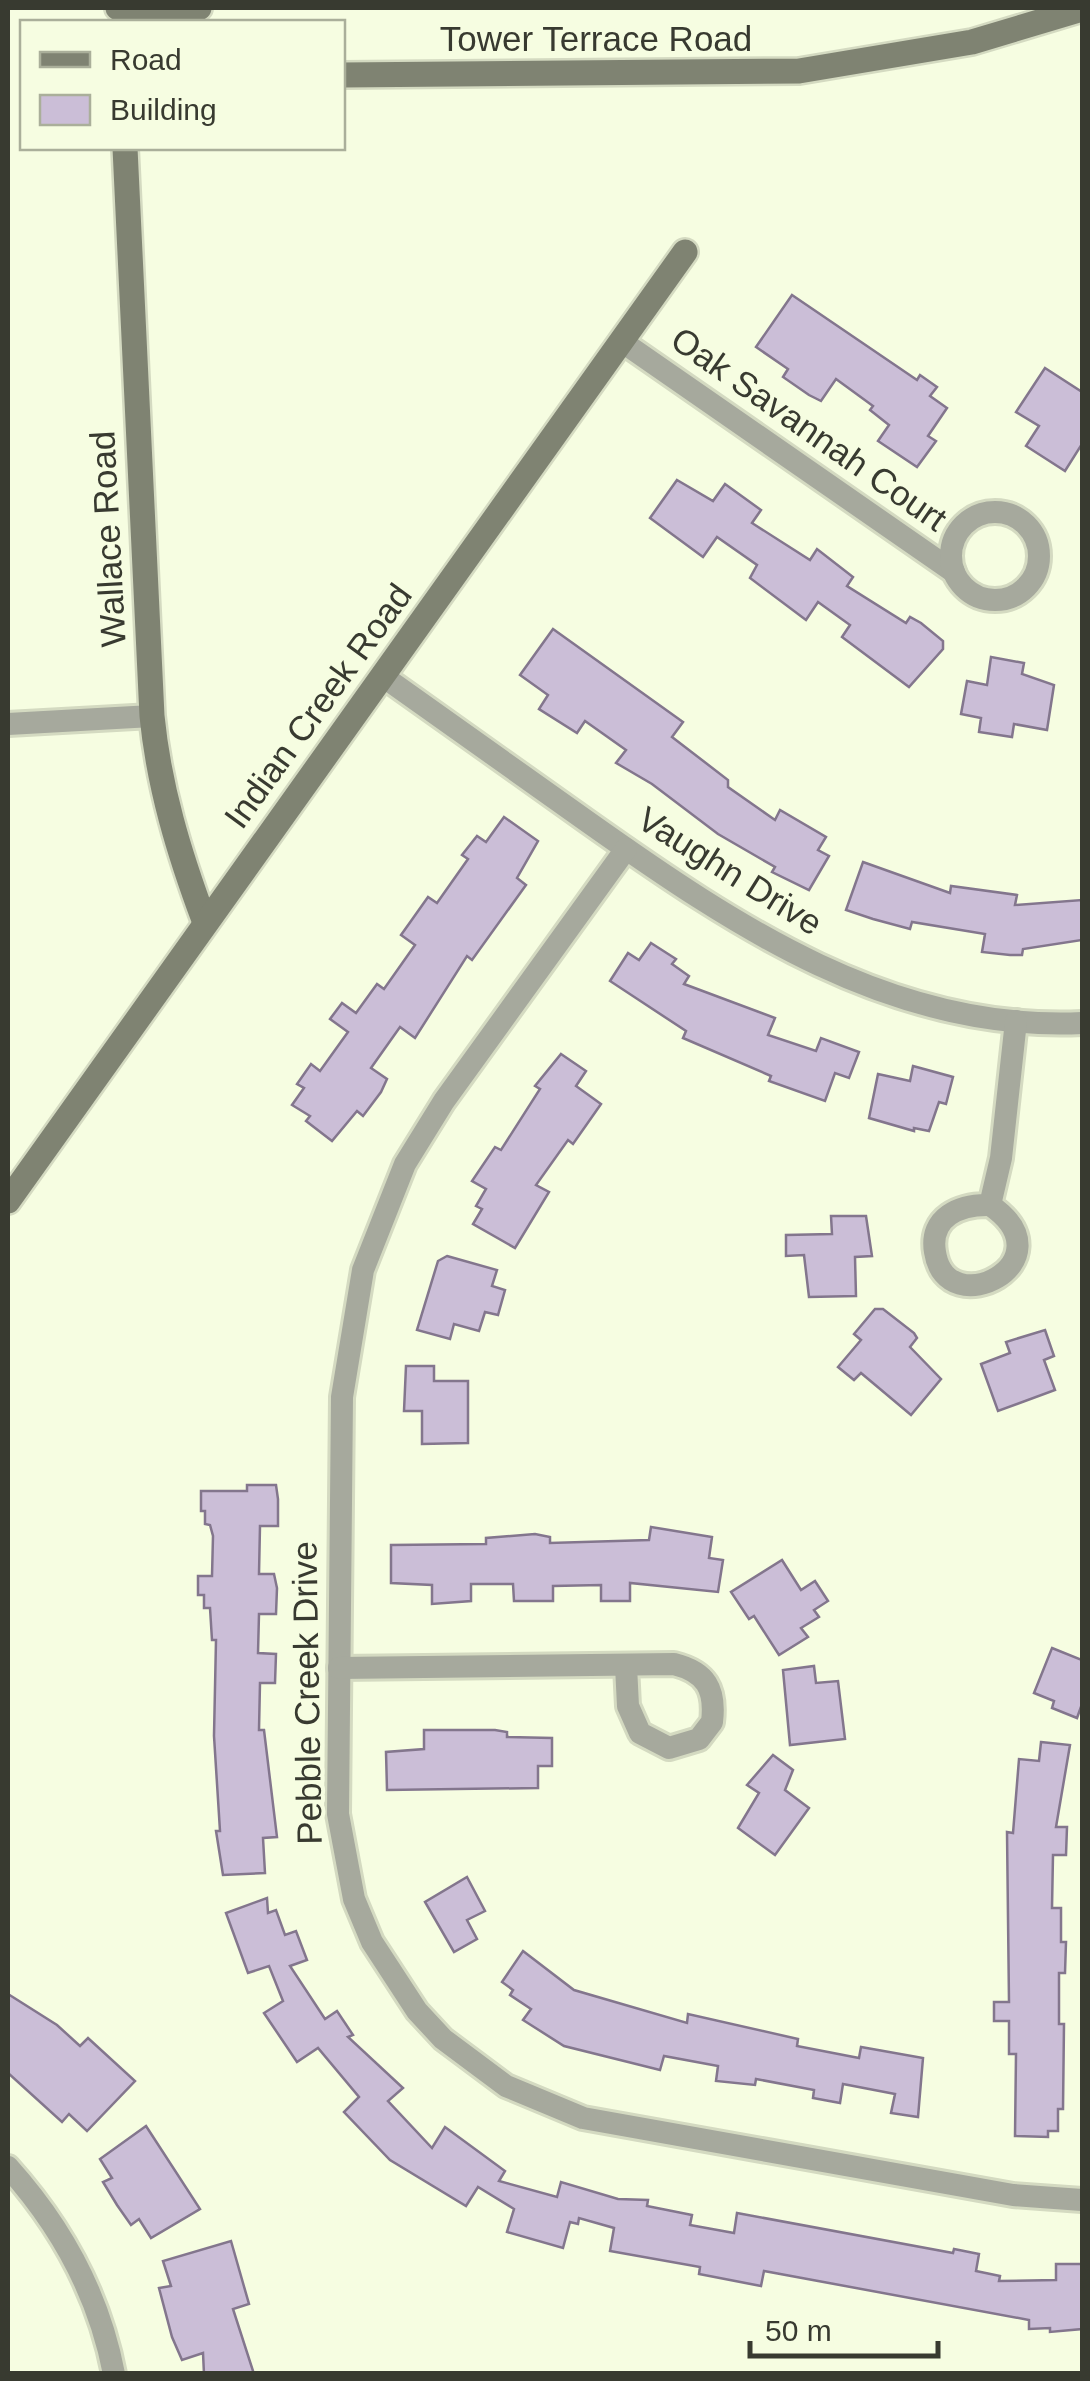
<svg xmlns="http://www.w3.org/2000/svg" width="1090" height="2381" viewBox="0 0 1090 2381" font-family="Helvetica,sans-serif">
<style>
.building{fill:#cbbed7;stroke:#83768d;stroke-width:2.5}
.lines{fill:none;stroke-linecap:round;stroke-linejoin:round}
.street-casing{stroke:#d4dac1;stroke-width:28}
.secondary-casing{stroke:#d4dac1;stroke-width:30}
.street{stroke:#a6a99d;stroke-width:22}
.secondary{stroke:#7f8372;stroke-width:25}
.labels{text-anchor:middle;stroke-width:8;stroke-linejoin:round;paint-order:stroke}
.street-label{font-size:35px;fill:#383a30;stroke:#f6fde1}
</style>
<rect width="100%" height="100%" fill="#f6fde1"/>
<g class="building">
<polygon points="792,295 917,380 920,375 937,387 930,396 947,408 928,436 936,441 917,467 878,441 889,425 870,410 873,406 836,379 821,401 809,395 783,377 788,369 756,347"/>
<polygon points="1045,368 1082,392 1082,444 1065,471 1026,446 1039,426 1016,412"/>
<polygon points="677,480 713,501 725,484 761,510 752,523 810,560 817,549 853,577 847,586 906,623 910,617 921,623 943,641 943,649 909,687 842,637 850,625 818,602 806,620 750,578 757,565 717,537 703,557 650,518"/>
<polygon points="553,629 683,722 672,737 728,780 728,787 775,820 780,810 826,837 818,850 829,856 809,890 772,872 775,867 718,834 652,784 616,763 626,750 585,721 577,733 539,709 548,695 520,675"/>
<polygon points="991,657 1024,663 1022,674 1054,685 1047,730 1014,724 1012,737 979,732 981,718 961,714 967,681 987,685"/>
<polygon points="504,817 538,841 517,878 526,885 472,960 467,956 415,1038 400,1027 371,1068 387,1079 381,1092 363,1116 357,1111 332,1141 306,1121 310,1116 292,1105 304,1088 297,1084 311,1064 320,1071 348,1032 330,1019 342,1003 356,1013 377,984 384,989 415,945 401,935 411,921 428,897 437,903 468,859 462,855 477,836 486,842"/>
<polygon points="863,862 950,893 951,886 1017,895 1015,905 1082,900 1082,940 1023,949 1022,955 1010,955 982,952 985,934 912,922 910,929 873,919 846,910"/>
<polygon points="651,943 676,959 672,964 689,976 684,984 775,1018 768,1035 816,1051 821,1038 859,1052 849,1078 835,1073 825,1101 769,1081 771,1076 683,1038 686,1031 610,981 628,953 639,960"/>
<polygon points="561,1054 586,1071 576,1086 601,1104 573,1144 568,1140 536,1185 549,1192 515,1248 473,1224 482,1209 476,1206 486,1189 472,1181 495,1147 501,1150 540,1089 535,1086"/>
<polygon points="913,1066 953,1077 946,1104 939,1102 929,1131 914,1128 914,1131 869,1118 878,1074 910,1081"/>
<polygon points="831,1216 866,1216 872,1256 855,1257 856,1296 809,1297 804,1255 786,1256 786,1235 832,1234"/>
<polygon points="447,1256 497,1270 492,1286 505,1290 498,1315 485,1312 479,1331 454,1324 450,1339 417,1330 438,1261"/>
<polygon points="875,1309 883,1309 914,1333 917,1338 910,1347 941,1379 911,1415 861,1373 854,1380 838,1367 861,1340 854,1334"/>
<polygon points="1045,1330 1054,1356 1044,1360 1055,1390 998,1411 981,1364 1010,1353 1006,1342"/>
<polygon points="406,1366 434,1366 434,1381 468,1381 468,1443 422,1444 422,1411 404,1411"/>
<polygon points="247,1485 276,1485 278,1499 278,1526 260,1526 259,1574 274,1574 277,1588 276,1614 259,1614 258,1653 276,1654 275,1683 260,1683 259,1730 264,1730 277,1837 263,1838 265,1873 223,1875 216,1831 220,1831 214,1736 216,1640 212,1640 210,1608 204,1608 204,1595 198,1595 198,1576 212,1576 213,1536 210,1525 205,1524 205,1511 201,1511 201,1491 247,1491"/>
<polygon points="651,1527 712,1537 709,1558 723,1560 718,1592 630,1583 630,1601 601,1601 601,1585 553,1586 553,1601 514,1601 513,1584 471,1584 471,1601 432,1604 432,1585 391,1583 391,1545 486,1544 486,1538 535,1534 550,1537 550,1543 649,1540"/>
<polygon points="782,1560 801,1590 815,1581 828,1601 814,1610 819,1617 801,1628 808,1637 779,1655 754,1616 749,1619 731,1592"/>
<polygon points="1052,1648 1082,1660 1082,1704 1077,1718 1052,1708 1054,1701 1034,1693"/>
<polygon points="814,1666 816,1683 838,1681 845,1739 790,1745 783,1670"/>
<polygon points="424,1730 495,1730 507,1732 507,1737 552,1738 552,1766 538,1766 538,1788 387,1790 386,1752 424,1749"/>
<polygon points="1041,1742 1070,1745 1056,1827 1067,1827 1066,1855 1053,1855 1052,1908 1061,1908 1061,1942 1066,1942 1065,1973 1059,1973 1059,2024 1064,2024 1063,2109 1058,2109 1058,2131 1048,2131 1048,2137 1015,2136 1016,2054 1009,2054 1009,2021 994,2021 994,2002 1009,2002 1007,1832 1013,1833 1019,1759 1039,1761"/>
<polygon points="773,1755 793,1770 785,1790 809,1808 775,1855 738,1828 759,1793 747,1785"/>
<polygon points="467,1877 485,1911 467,1920 477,1939 454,1952 425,1902"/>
<polygon points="267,1898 268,1913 276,1910 285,1935 296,1931 307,1960 290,1966 325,2019 337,2011 353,2035 348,2037 403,2088 388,2101 432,2148 445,2127 505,2171 499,2181 557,2197 561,2182 618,2199 648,2200 647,2206 692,2215 690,2225 734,2233 737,2213 953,2253 954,2249 979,2254 976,2271 1000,2276 999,2281 1056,2280 1056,2264 1082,2264 1082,2329 1050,2332 1050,2328 1029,2329 1029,2320 764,2271 761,2286 699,2274 700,2267 610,2251 614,2228 579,2218 578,2224 570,2222 563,2248 507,2232 514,2209 478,2187 466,2206 390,2160 344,2112 359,2097 318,2048 297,2062 264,2013 283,2001 269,1966 248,1973 226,1913"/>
<polygon points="523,1951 574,1990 687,2023 688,2014 798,2039 797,2046 859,2058 861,2047 923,2058 918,2117 891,2113 895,2094 843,2084 840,2103 813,2098 814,2090 756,2079 755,2085 716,2081 718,2066 664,2056 660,2070 564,2046 523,2020 531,2009 510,1995 513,1990 502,1982"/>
<polygon points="8,1994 57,2025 80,2046 88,2038 135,2081 87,2131 69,2114 62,2122 8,2073"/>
<polygon points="146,2126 200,2209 151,2238 139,2219 131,2225 117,2205 103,2182 112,2178 100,2159"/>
<polygon points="231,2241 249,2304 233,2309 254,2374 204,2374 203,2353 182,2360 172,2337 159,2288 171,2286 163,2261"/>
</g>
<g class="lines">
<g class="street-casing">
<g id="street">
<polyline points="624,343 954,572"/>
<circle cx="995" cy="556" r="44"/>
<path d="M384,677c68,48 136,96 204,145 147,104 304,210 494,201"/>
<polyline points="8,724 152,716"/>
<polyline points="626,849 444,1101 405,1164 363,1270 342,1397 338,1814 354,1899 372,1942 417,2011 443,2039 506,2086 583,2118 1013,2195 1082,2200"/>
<path d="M990,1205c82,56 -44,121 -55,47 -6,-35 25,-48 55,-47l11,-47 15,-137"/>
<path d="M339,1668l335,-4c32,8 42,25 38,58l-13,17 -30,9 -29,-15 -12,-27 -2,-40"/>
<path d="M8,2167c53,59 91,128 106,207"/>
</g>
</g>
<g class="secondary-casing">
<g id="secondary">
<polyline points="118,8 199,8"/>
<polyline points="342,75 799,71 972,42 1082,9"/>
<path d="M125,148l27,568c7,71 27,137 52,204"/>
<polyline points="8,1201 685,252"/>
</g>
</g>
<use href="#street" class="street"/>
<use href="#secondary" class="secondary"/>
</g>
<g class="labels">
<g class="street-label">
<text x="596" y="51">Tower Terrace Road</text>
<text transform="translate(809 429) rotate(35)" y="12">Oak Savannah Court</text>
<text transform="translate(108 539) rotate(-93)" y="12">Wallace Road</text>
<text transform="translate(318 706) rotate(-54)" y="12">Indian Creek Road</text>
<text transform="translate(730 871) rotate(32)" y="12">Vaughn Drive</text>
<text transform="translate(307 1693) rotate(-91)" y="12">Pebble Creek Drive</text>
</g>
</g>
<rect width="1090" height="2381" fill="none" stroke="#383a30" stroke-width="20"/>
<rect x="20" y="20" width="325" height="130" fill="#f6fde1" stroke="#aaaf9a" stroke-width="2.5"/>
<rect x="40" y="52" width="50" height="15" fill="#7f8372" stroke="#aaaf9a" stroke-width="2.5"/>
<text x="110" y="70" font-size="30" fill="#383a30">Road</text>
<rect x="40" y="95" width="50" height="30" fill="#cbbed7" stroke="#aaaf9a" stroke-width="2.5"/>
<text x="110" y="120" font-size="30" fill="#383a30">Building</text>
<path d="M750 2341v15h188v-15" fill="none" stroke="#383a30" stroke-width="5"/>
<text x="765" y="2341" font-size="30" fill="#383a30" stroke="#f6fde1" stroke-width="8" paint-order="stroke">50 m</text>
</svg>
